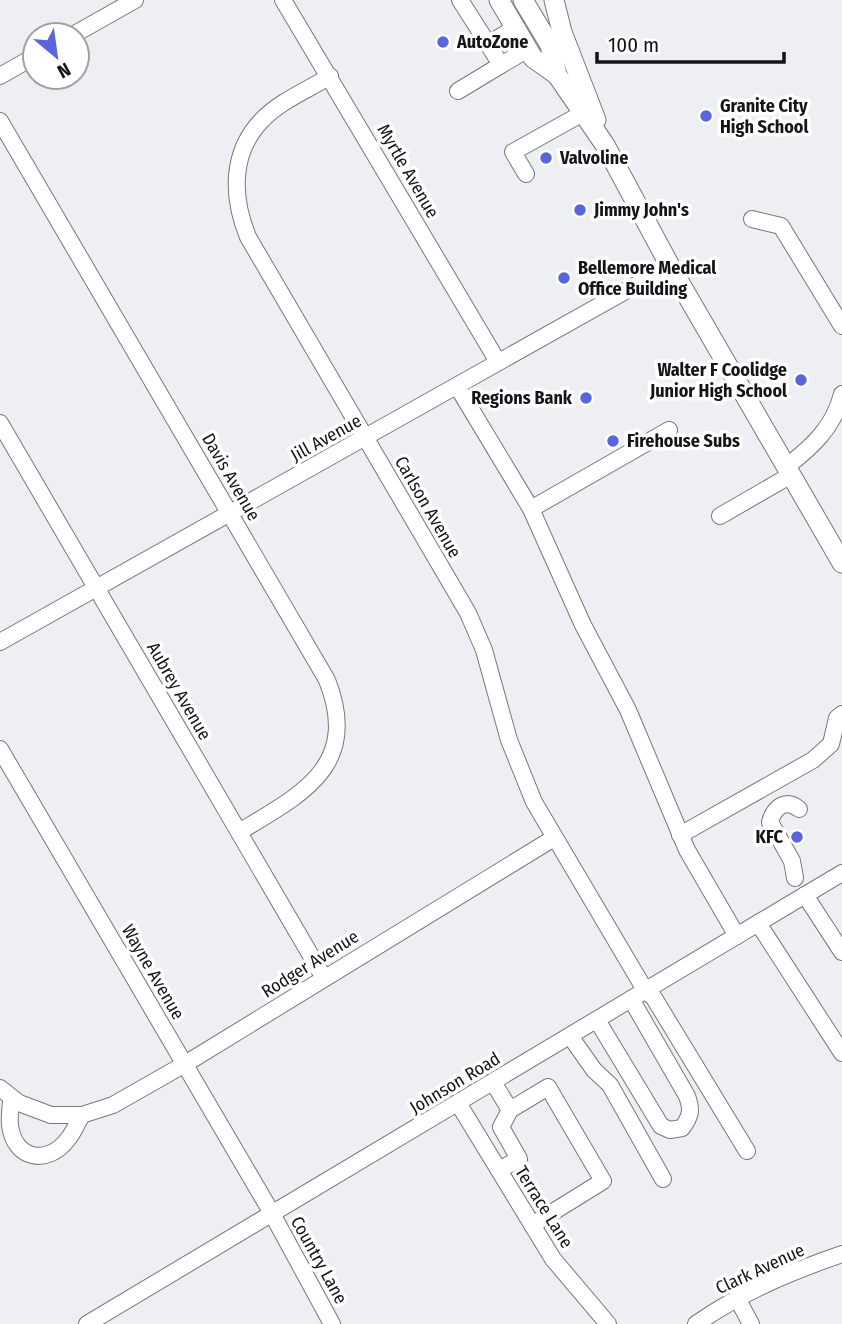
<svg xmlns="http://www.w3.org/2000/svg" width="842" height="1324" viewBox="0 0 842 1324" font-family="'Fira Sans Condensed',sans-serif">
<style>
.lines{fill:none;stroke-linecap:round;stroke-linejoin:round}
.minor-casing{stroke:#76787b;stroke-width:18}
.major-casing{stroke:#76787b;stroke-width:21}
.minor{stroke:#fff;stroke-width:16}
.major{stroke:#fff;stroke-width:19}
.poi-dot{fill:#5965dc;stroke:#fff;stroke-width:2.5}
.labels{text-anchor:middle;stroke-width:7;stroke-linejoin:round;paint-order:stroke}
.poi-label{font-size:18px;font-weight:bold;fill:#141516;stroke:#fff;text-anchor:start}
.street-label{font-size:18px;fill:#141516;stroke:#fff}
</style>
<rect width="100%" height="100%" fill="#edeff3"/>
<g class="lines">
<g class="minor-casing">
<g id="minor">
<polyline points="283,0 498,362"/>
<polyline points="460,0 488,44 515,28"/>
<polyline points="73,35 135,0"/>
<polyline points="488,44 501,65 528,49"/>
<polyline points="0,76 35,56"/>
<path d="M330,76c-22,14 -50,25 -68,44 -32,33 -30,78 -14,117l220,376 16,37 25,90 25,62 111,188 9,8 93,153"/>
<polyline points="458,91 501,65"/>
<path d="M0,121l327,559c34,86 -25,114 -88,152"/>
<polyline points="526,174 513,152 583,113"/>
<polyline points="752,219 781,226 842,326"/>
<polyline points="457,386 531,509"/>
<polyline points="0,423 324,978"/>
<polyline points="669,430 531,509 583,625 628,710 687,850 737,936"/>
<path d="M786,467c26,-20 48,-40 56,-73"/>
<polyline points="720,516 791,475"/>
<polyline points="0,642 670,266"/>
<polyline points="0,749 270,1210 332,1324"/>
<polyline points="680,835 813,760 831,744 837,718 842,714"/>
<path d="M795,878l-3,-17 -22,-39c4,-15 16,-24 29,-13"/>
<polyline points="805,895 842,952"/>
<polyline points="758,923 842,1053"/>
<path d="M597,1020l64,106 9,4 12,-2c9,-12 10,-18 5,-32l-56,-97"/>
<polyline points="570,1036 594,1070 610,1085 663,1179"/>
<polyline points="493,1082 510,1110 548,1087 603,1181 532,1225"/>
<polyline points="0,1088 19,1103 51,1115 82,1115 113,1105 185,1064 554,838"/>
<path d="M11,1098c0,8 -2,19 -1,27 4,35 38,41 58,14 6,-7 9,-16 14,-24"/>
<polyline points="458,1103 553,1259 608,1324"/>
<polyline points="499,1170 519,1159 501,1127 510,1110"/>
<polyline points="737,1298 751,1324"/>
<polyline points="87,1324 842,873"/>
<path d="M696,1324c46,-32 94,-52 146,-70"/>
</g>
</g>
<g class="major-casing">
<g id="major">
<polyline points="499,0 533,58 557,75 605,145 670,266 842,563"/>
<polyline points="523,0 550,45 557,75"/>
<polyline points="554,0 562,32 596,120"/>
</g>
</g>
<use href="#minor" class="minor"/>
<use href="#major" class="major"/>
</g>
<g class="poi-dot">
<circle cx="443" cy="42" r="7"/>
<circle cx="706" cy="116" r="7"/>
<circle cx="546" cy="158" r="7"/>
<circle cx="580" cy="210" r="7"/>
<circle cx="564" cy="278" r="7"/>
<circle cx="801" cy="380" r="7"/>
<circle cx="586" cy="398" r="7"/>
<circle cx="613" cy="441" r="7"/>
<circle cx="797" cy="837" r="7"/>
</g>
<g class="labels">
<g class="poi-label">
<text x="457" y="48">AutoZone</text>
<text x="720" y="112">Granite City<tspan x="720" dy="21">High School</tspan></text>
<text x="560" y="164">Valvoline</text>
<text x="594" y="216">Jimmy John's</text>
<text x="578" y="274">Bellemore Medical<tspan x="578" dy="21">Office Building</tspan></text>
<text x="787" y="376" text-anchor="end">Walter F Coolidge<tspan x="787" dy="21">Junior High School</tspan></text>
<text x="572" y="404" text-anchor="end">Regions Bank</text>
<text x="627" y="447">Firehouse Subs</text>
<text x="783" y="843" text-anchor="end">KFC</text>
</g>
<g class="street-label">
<text transform="translate(408 171) rotate(60)" y="6">Myrtle Avenue</text>
<text transform="translate(326 438) rotate(-29)" y="6">Jill Avenue</text>
<text transform="translate(231 477) rotate(60)" y="6">Davis Avenue</text>
<text transform="translate(428 507) rotate(60)" y="6">Carlson Avenue</text>
<text transform="translate(179 691) rotate(60)" y="6">Aubrey Avenue</text>
<text transform="translate(310 964) rotate(-32)" y="6">Rodger Avenue</text>
<text transform="translate(153 972) rotate(60)" y="6">Wayne Avenue</text>
<text transform="translate(455 1083) rotate(-31)" y="6">Johnson Road</text>
<text transform="translate(544 1207) rotate(58)" y="6">Terrace Lane</text>
<text transform="translate(319 1260) rotate(61)" y="6">Country Lane</text>
<text transform="translate(760 1269) rotate(-25)" y="6">Clark Avenue</text>
</g>
</g>
<g transform="translate(56 56) rotate(151)"><circle r="33" fill="#ffffff" stroke="#a1a1a2" stroke-width="2"/>
<path d="M0-5L12 26L0 18L-12 26Z" fill="#5965dc"/>
<text y="-10" font-size="19" font-weight="bold" text-anchor="middle" fill="#141516">N</text>
</g>
<path d="M597 52v10h187v-10" fill="none" stroke="#141516" stroke-width="3.5"/>
<text x="608" y="52" font-size="21" fill="#141516" stroke="#ffffff" stroke-width="5" paint-order="stroke">100 m</text>
</svg>
